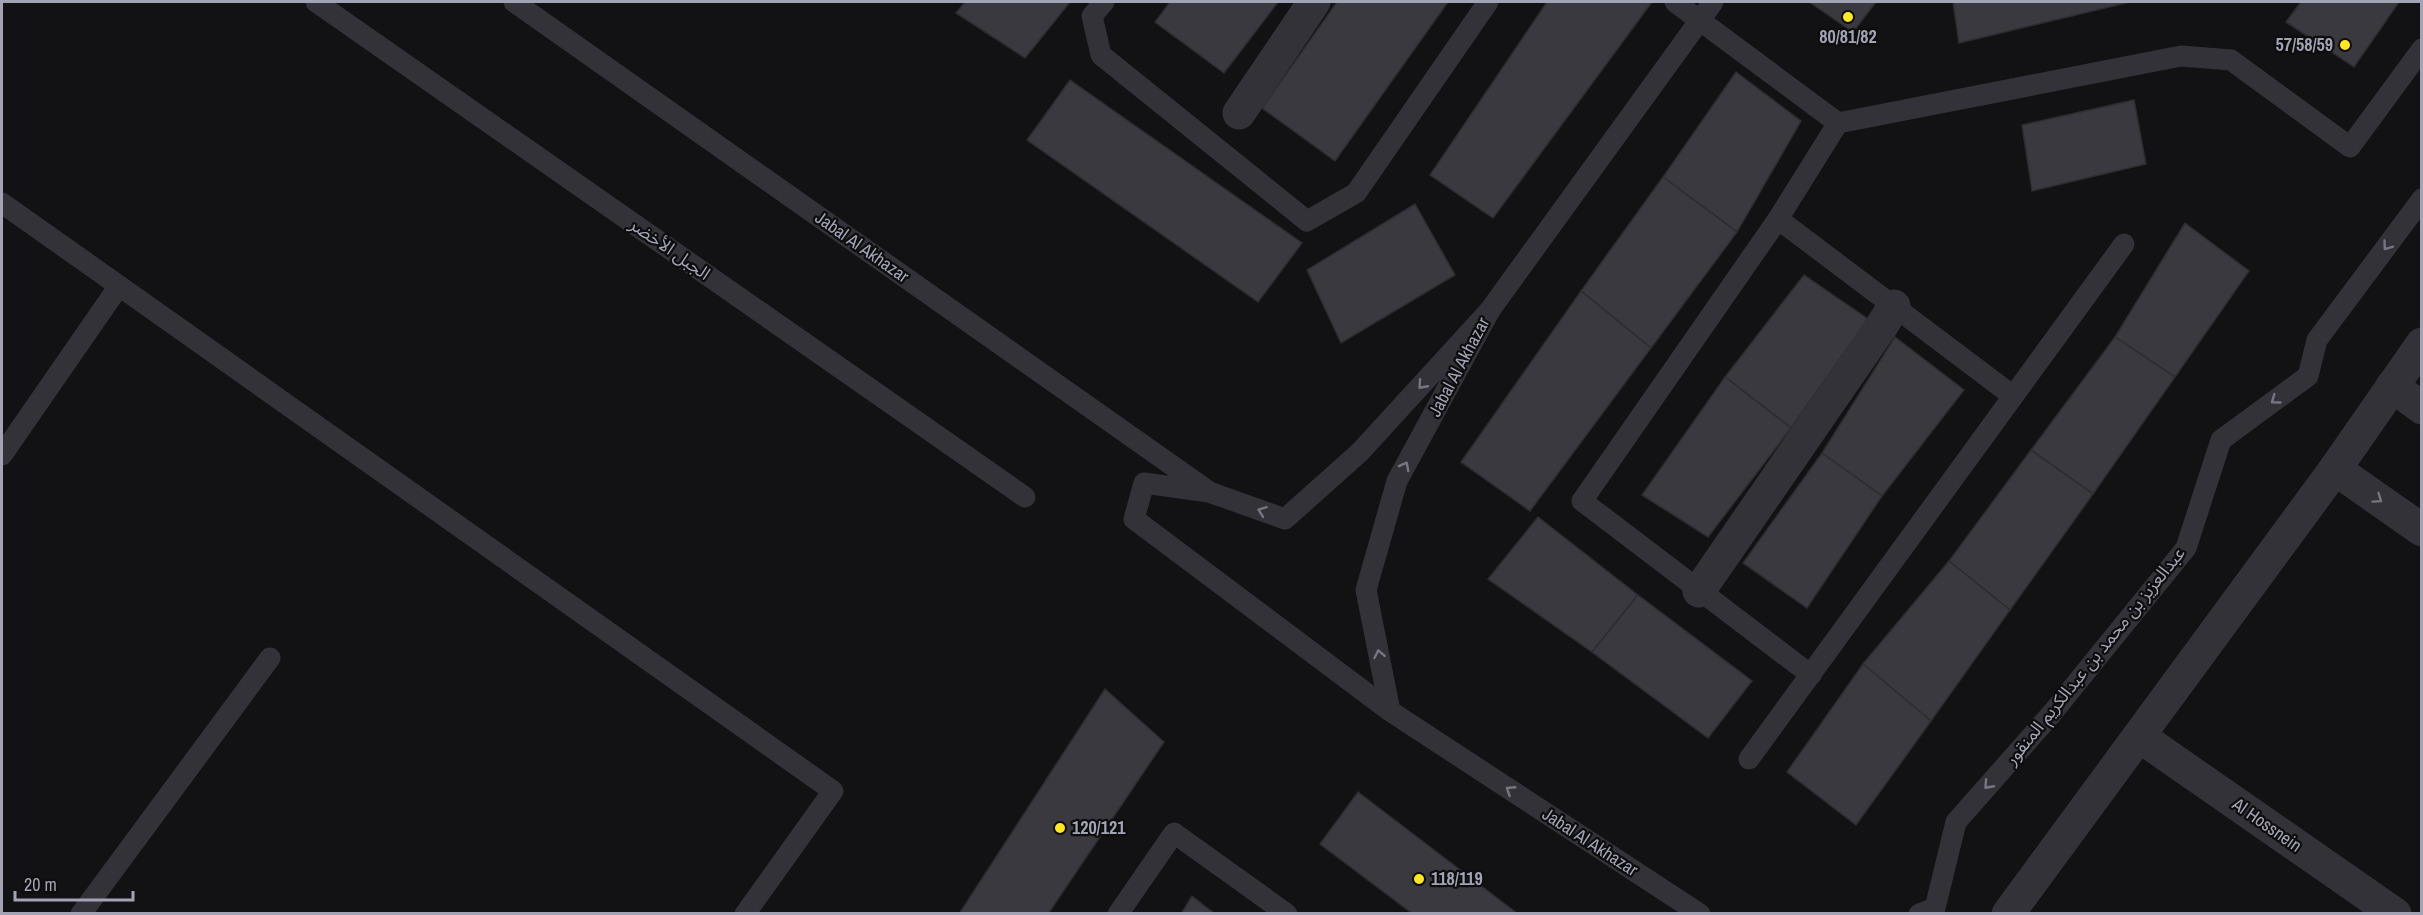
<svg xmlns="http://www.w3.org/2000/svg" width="2423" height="915" viewBox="0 0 2423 915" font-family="'Archivo Narrow','Noto Sans Arabic',sans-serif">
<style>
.building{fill:#39393f;stroke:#2d2c30;stroke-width:1.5}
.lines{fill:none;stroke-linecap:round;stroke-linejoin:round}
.lane{stroke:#333239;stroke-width:21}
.street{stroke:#333239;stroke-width:33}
.oneway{stroke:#767683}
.poi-dot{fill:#ffe91e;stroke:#0d0d0e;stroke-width:2}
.labels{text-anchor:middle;stroke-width:4.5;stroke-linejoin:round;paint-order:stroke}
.poi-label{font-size:18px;font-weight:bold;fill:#a2a3b5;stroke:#0d0d0e;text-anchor:start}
.street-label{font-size:18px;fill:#a2a3b5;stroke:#0d0d0e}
</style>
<rect width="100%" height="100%" fill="#121214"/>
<g class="building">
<polygon points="965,2 1070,2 1025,58 956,13"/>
<polygon points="1170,2 1278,2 1224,73 1155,22"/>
<polygon points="1337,2 1448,2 1335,161 1262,108"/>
<polygon points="1547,2 1652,2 1493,218 1430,175"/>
<polygon points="1809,2 1876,2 1853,32"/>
<polygon points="1953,2 2130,2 1959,43"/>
<polygon points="2301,2 2399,2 2354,67 2286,22"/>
<polygon points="1736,72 1801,121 1737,232 1663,177"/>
<polygon points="1070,80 1302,243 1258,302 1027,140"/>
<polygon points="2134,100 2146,164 2032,191 2022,125"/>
<polygon points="1663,177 1737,232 1651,348 1581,291"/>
<polygon points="1415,204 1455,275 1341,343 1307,270"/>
<polygon points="2185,223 2249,271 2175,377 2115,337"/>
<polygon points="1804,275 1868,319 1791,428 1725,377"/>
<polygon points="1581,291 1651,348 1530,511 1461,462"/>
<polygon points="1895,337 1964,390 1882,496 1822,453"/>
<polygon points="2115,337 2175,377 2093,494 2031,450"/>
<polygon points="1725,377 1791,428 1708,537 1642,495"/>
<polygon points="2031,450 2093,494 2010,610 1949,561"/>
<polygon points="1822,453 1882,496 1807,608 1743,563"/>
<polygon points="1538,517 1638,595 1592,652 1488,579"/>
<polygon points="1949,561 2010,610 1931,721 1863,664"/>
<polygon points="1638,595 1752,681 1708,738 1592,652"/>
<polygon points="1863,664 1931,721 1856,825 1787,772"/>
<polygon points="1105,689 1164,742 1048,914 959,914"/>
<polygon points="1358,792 1518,914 1413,914 1320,844"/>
<polygon points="1192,896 1215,914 1181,914"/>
</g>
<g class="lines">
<g class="lane">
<polyline points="316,2 1025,497"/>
<polyline points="514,2 1207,490"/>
<polyline points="1104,2 1092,16 1101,55 1307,221 1356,193 1488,2"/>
<polyline points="1675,2 1838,123 2181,56 2231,60 2350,147 2422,49"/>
<polyline points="2,203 833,791 745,914"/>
<polyline points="1778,219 2013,396"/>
<polyline points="1490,310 1713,2"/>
<polyline points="2,455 119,286"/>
<polyline points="1811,675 1582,501 1778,219 1838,123"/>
<polyline points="1390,711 1366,590 1397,481 1490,310 1360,452 1285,519 1209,492 1144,483 1134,519 1390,711 1700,914"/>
<polyline points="1749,759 2124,244"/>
<polyline points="81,914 270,658"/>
<polyline points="1118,914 1174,833 1287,914"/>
<polyline points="1919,914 1935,908 1956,822 2053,712 2186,548 2221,440 2308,376 2317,340 2422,199"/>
</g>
<g class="street">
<polyline points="1239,113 1314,2"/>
<polyline points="2392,386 2422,408"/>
<polyline points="2335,469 2422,530"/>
<polyline points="1699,591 1881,327 1894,306"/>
<polyline points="2139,736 2395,914"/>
<polyline points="2008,914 2335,469 2422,344"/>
</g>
</g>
<defs><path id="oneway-chevron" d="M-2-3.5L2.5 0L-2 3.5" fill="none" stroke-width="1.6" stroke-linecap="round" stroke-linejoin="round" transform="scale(1.5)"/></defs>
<g class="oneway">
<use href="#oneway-chevron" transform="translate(2387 246) rotate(126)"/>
<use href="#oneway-chevron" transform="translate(1422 385) rotate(132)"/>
<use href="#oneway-chevron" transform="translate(2275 400) rotate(144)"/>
<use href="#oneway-chevron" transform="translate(1405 466) rotate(-62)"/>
<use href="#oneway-chevron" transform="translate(2378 499) rotate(35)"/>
<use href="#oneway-chevron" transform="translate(1262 511) rotate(-160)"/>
<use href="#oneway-chevron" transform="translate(1379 654) rotate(-101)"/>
<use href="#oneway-chevron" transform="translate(1988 785) rotate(132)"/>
<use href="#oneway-chevron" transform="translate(1510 790) rotate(-147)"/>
</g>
<g class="poi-dot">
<circle cx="1848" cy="17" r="6"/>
<circle cx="2345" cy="45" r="6"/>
<circle cx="1060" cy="828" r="6"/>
<circle cx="1419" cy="879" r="6"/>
</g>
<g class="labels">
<g class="poi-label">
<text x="1848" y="43" text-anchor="middle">80/81/82</text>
<text x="2333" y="51" text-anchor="end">57/58/59</text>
<text x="1072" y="834">120/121</text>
<text x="1431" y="885">118/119</text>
</g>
<g class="street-label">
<text transform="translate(862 247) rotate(35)" y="6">Jabal Al Akhazar</text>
<text transform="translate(670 249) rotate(35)" y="6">الجبل الأخضر</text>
<text transform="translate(1459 367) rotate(-62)" y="6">Jabal Al Akhazar</text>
<text transform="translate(2095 656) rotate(-51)" y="6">عبدالعزيز بن محمد بن عبدالكريم المنقور</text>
<text transform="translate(2267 825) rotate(35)" y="6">Al Hossnein</text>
<text transform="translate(1590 842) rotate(33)" y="6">Jabal Al Akhazar</text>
</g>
</g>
<rect width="2423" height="915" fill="none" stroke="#a2a3b5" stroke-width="6"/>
<path d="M15 891v9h118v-9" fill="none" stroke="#a2a3b5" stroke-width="3"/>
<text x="24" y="891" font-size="18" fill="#a2a3b5" stroke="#0d0d0e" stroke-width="4.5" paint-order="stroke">20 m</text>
</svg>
